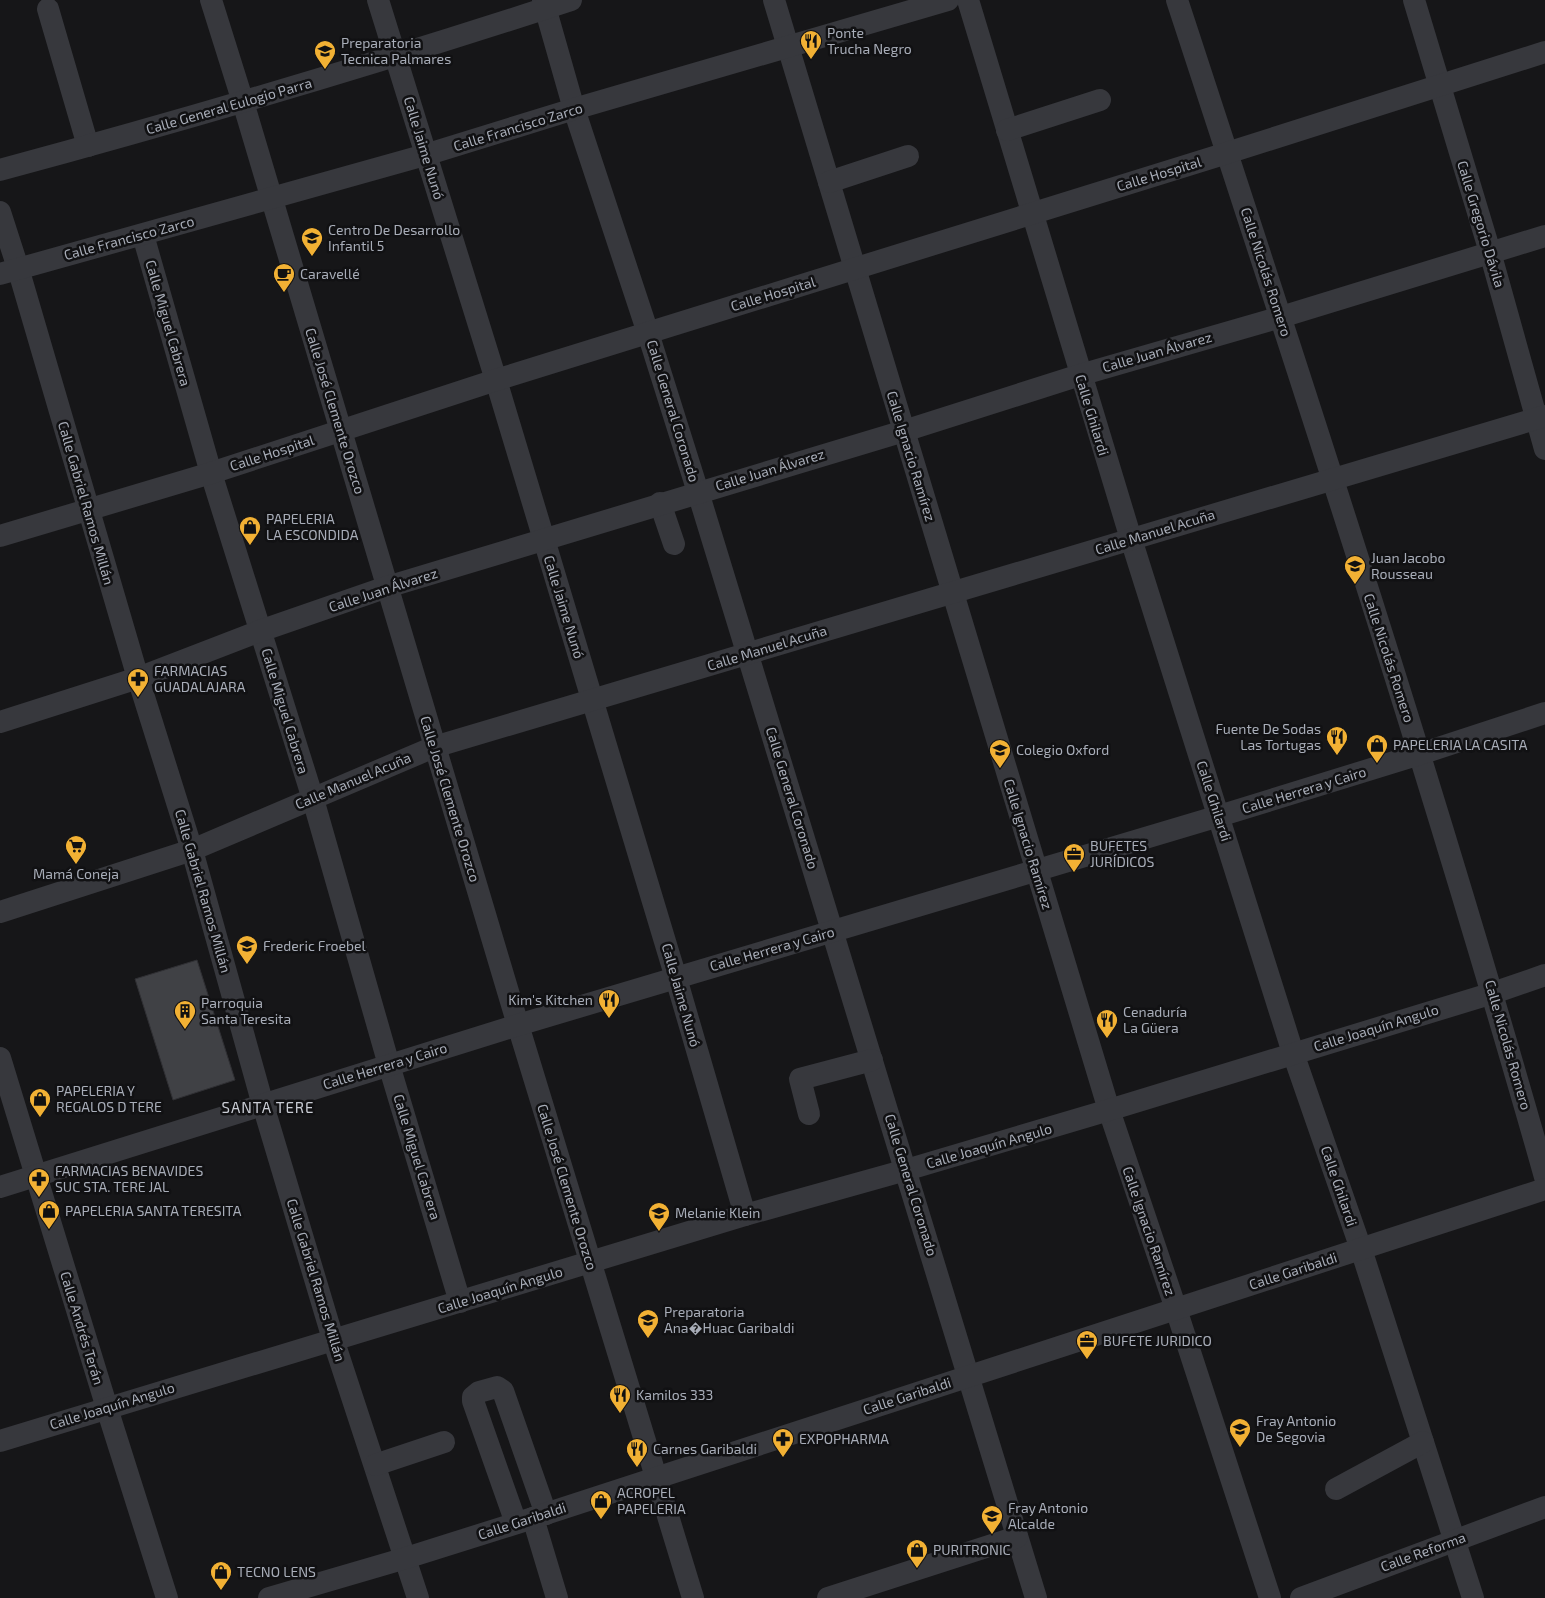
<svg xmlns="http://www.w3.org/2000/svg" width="1545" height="1598" viewBox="0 0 1545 1598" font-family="'Exo 2',sans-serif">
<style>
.building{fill:#404145;stroke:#303034}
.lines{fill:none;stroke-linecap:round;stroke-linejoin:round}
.minor{stroke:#37383d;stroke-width:22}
.labels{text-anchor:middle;stroke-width:5;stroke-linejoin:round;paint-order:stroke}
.poi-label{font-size:14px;fill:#a8adb8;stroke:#111113;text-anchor:start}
.street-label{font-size:14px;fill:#a8adb8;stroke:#111113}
.neighbourhood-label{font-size:15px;letter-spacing:1px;fill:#c9ccd4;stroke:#111113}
</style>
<rect width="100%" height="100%" fill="#161618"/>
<polygon class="building" points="197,960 235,1080 173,1100 135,979"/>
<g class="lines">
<g class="minor">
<polyline points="211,0 243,102 518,1025 693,1598"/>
<polyline points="378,0 496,380 676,978 745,1215"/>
<polyline points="543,0 574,109 648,333 698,492 1036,1598"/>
<polyline points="774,0 1109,1110 1176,1309 1270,1598"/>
<polyline points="968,0 1131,539 1293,1053 1361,1249 1473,1598"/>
<path d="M1177,0c128,391 256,781 368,1177"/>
<polyline points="1414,0 1490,252 1545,449"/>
<polyline points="48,9 88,146"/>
<polyline points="1007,130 1100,100"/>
<path d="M0,170c192,-52 382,-108 571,-170"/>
<polyline points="829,182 908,156"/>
<polyline points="0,212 18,268 138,678 192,850 263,1105 333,1339 418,1598"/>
<polyline points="143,235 211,473 313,799 389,1065 460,1302"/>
<polyline points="0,274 425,155 574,109 948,0"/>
<polyline points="660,503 674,544"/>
<polyline points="0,536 211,473 496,380 1227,153 1545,52"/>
<polyline points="0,722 138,678 260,631 387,587 904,431 1080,375 1281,317 1545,236"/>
<polyline points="0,912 192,850 434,747 1545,416"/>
<polyline points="0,1058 111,1421 167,1598"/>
<polyline points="809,1114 800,1079 872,1060"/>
<polyline points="0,1187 518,1025 1219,816 1420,754 1545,713"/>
<polyline points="0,1441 745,1215 906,1170 1109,1110 1493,993 1545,975"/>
<polyline points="375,1465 444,1442"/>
<polyline points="1336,1489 1423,1442"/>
<polyline points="533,1518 557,1598"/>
<polyline points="516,1523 473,1401 473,1397 479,1392 497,1387 503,1391 546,1514"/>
<polyline points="269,1598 406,1558 533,1518 1545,1189"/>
<polyline points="828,1598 1017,1537"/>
<polyline points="1301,1598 1545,1507"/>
</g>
</g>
<defs>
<g id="restaurant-pin" transform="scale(1.125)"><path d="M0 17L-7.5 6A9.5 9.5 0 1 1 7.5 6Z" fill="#f2b134" stroke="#111113"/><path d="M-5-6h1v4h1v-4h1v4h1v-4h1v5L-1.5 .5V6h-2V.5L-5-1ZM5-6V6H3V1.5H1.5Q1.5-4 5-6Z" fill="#111"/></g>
<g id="university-pin" transform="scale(1.125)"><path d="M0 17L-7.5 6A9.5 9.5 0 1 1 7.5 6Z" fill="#f2b134" stroke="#111113"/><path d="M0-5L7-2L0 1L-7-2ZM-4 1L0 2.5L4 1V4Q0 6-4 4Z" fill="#111"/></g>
<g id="school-pin" transform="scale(1.125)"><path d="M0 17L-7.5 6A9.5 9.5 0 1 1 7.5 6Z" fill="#f2b134" stroke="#111113"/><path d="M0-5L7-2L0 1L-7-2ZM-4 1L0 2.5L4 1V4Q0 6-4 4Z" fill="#111"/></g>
<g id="cafe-pin" transform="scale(1.125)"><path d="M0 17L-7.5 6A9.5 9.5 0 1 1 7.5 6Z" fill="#f2b134" stroke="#111113"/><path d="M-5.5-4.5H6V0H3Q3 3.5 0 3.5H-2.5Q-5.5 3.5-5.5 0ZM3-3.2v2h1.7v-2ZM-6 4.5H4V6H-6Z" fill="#111"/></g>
<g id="shop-pin" transform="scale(1.125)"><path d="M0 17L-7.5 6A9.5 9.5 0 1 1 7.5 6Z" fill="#f2b134" stroke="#111113"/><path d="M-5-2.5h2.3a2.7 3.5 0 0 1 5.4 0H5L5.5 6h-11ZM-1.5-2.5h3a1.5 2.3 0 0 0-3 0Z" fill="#111"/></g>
<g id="pharmacy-pin" transform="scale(1.125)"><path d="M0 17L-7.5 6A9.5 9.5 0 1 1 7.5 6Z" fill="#f2b134" stroke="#111113"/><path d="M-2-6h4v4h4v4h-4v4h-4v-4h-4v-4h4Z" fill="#111"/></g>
<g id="supermarket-pin" transform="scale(1.125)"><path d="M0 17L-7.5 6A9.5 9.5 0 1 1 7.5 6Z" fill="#f2b134" stroke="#111113"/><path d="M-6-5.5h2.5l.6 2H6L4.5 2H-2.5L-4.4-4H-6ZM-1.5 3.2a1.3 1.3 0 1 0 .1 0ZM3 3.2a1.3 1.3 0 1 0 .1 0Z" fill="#111"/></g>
<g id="office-pin" transform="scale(1.125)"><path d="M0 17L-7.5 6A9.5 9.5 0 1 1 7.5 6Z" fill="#f2b134" stroke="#111113"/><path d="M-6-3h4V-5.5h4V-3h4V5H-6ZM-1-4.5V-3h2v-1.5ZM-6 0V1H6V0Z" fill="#111"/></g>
<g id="building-pin" transform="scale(1.125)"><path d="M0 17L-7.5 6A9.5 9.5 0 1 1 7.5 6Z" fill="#f2b134" stroke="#111113"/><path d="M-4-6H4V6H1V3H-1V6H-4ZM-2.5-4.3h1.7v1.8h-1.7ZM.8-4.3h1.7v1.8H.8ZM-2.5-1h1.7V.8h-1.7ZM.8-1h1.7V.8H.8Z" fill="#111"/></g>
</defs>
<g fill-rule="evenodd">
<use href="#restaurant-pin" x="811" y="41"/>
<use href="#university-pin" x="325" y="51"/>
<use href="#school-pin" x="312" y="238"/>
<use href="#cafe-pin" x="284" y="274"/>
<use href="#shop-pin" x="250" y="527"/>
<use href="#school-pin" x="1355" y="566"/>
<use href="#pharmacy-pin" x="138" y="679"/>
<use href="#restaurant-pin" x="1337" y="737"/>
<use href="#shop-pin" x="1377" y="745"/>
<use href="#school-pin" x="1000" y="750"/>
<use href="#supermarket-pin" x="76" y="846"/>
<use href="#office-pin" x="1074" y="854"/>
<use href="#school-pin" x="247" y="946"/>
<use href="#restaurant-pin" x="609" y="1000"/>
<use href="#building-pin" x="185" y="1011"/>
<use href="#restaurant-pin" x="1107" y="1020"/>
<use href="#shop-pin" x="40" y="1099"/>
<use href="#pharmacy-pin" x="39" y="1179"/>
<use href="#shop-pin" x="49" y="1211"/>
<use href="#school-pin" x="659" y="1213"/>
<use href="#university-pin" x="648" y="1320"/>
<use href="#office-pin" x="1087" y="1341"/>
<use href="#restaurant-pin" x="620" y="1395"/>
<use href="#school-pin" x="1240" y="1429"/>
<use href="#pharmacy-pin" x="783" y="1439"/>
<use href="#restaurant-pin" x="637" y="1449"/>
<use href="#shop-pin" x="601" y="1501"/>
<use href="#school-pin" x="992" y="1516"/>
<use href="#shop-pin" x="917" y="1550"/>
<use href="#shop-pin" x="221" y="1572"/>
</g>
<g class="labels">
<g class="poi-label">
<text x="827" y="38">Ponte<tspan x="827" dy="16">Trucha Negro</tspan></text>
<text x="341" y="48">Preparatoria<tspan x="341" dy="16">Tecnica Palmares</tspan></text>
<text x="328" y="235">Centro De Desarrollo<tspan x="328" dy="16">Infantil 5</tspan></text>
<text x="300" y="279">Caravellé</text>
<text x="266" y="524">PAPELERIA<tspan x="266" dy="16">LA ESCONDIDA</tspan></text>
<text x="1371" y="563">Juan Jacobo<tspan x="1371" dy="16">Rousseau</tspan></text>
<text x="154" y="676">FARMACIAS<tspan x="154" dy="16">GUADALAJARA</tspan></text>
<text x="1321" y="734" text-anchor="end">Fuente De Sodas<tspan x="1321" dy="16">Las Tortugas</tspan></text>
<text x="1393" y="750">PAPELERIA LA CASITA</text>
<text x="1016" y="755">Colegio Oxford</text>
<text x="1090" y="851">BUFETES<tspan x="1090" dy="16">JURÍDICOS</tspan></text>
<text x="76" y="879" text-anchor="middle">Mamá Coneja</text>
<text x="263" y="951">Frederic Froebel</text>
<text x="593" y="1005" text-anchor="end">Kim's Kitchen</text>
<text x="201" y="1008">Parroquia<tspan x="201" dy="16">Santa Teresita</tspan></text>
<text x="1123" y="1017">Cenaduría<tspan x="1123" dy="16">La Güera</tspan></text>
<text x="56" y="1096">PAPELERIA Y<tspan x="56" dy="16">REGALOS D TERE</tspan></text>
<text x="55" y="1176">FARMACIAS BENAVIDES<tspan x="55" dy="16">SUC STA. TERE JAL</tspan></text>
<text x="65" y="1216">PAPELERIA SANTA TERESITA</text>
<text x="675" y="1218">Melanie Klein</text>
<text x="664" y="1317">Preparatoria<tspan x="664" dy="16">Ana�Huac Garibaldi</tspan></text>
<text x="1103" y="1346">BUFETE JURIDICO</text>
<text x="636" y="1400">Kamilos 333</text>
<text x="1256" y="1426">Fray Antonio<tspan x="1256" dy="16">De Segovia</tspan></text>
<text x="799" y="1444">EXPOPHARMA</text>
<text x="653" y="1454">Carnes Garibaldi</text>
<text x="617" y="1498">ACROPEL<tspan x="617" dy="16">PAPELERIA</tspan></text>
<text x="1008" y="1513">Fray Antonio<tspan x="1008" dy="16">Alcalde</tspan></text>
<text x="933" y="1555">PURITRONIC</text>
<text x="237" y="1577">TECNO LENS</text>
</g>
<g class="street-label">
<text transform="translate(229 106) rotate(-16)" y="5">Calle General Eulogio Parra</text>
<text transform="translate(518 127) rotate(-17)" y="5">Calle Francisco Zarco</text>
<text transform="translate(424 148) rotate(73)" y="5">Calle Jaime Nunó</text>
<text transform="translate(1159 174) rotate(-17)" y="5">Calle Hospital</text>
<text transform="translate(1481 224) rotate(73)" y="5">Calle Gregorio Dávila</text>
<text transform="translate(129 238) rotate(-15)" y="5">Calle Francisco Zarco</text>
<text transform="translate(1266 272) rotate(72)" y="5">Calle Nicolás Romero</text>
<text transform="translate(773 294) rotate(-17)" y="5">Calle Hospital</text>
<text transform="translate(168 323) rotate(74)" y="5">Calle Miguel Cabrera</text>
<text transform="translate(1157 352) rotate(-16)" y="5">Calle Juan Álvarez</text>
<text transform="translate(335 411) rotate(73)" y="5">Calle José Clemente Orozco</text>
<text transform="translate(673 411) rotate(73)" y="5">Calle General Coronado</text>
<text transform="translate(1092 415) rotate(73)" y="5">Calle Ghilardi</text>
<text transform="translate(272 453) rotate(-18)" y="5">Calle Hospital</text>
<text transform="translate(911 456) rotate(73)" y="5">Calle Ignacio Ramírez</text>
<text transform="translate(770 470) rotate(-17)" y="5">Calle Juan Álvarez</text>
<text transform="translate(86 503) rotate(74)" y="5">Calle Gabriel Ramos Millán</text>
<text transform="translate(1155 532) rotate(-17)" y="5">Calle Manuel Acuña</text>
<text transform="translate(383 590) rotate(-18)" y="5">Calle Juan Álvarez</text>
<text transform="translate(564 607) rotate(73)" y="5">Calle Jaime Nunó</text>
<text transform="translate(767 648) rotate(-17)" y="5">Calle Manuel Acuña</text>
<text transform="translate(1389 658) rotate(72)" y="5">Calle Nicolás Romero</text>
<text transform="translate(285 711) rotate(73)" y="5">Calle Miguel Cabrera</text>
<text transform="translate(353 781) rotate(-23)" y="5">Calle Manuel Acuña</text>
<text transform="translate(1304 790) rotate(-17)" y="5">Calle Herrera y Cairo</text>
<text transform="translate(792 798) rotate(73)" y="5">Calle General Coronado</text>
<text transform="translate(450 799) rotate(73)" y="5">Calle José Clemente Orozco</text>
<text transform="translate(1214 801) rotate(72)" y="5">Calle Ghilardi</text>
<text transform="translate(1028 844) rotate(73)" y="5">Calle Ignacio Ramírez</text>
<text transform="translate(203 891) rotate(74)" y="5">Calle Gabriel Ramos Millán</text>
<text transform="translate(772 949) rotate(-16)" y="5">Calle Herrera y Cairo</text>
<text transform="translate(681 995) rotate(74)" y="5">Calle Jaime Nunó</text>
<text transform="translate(1376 1028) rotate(-17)" y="5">Calle Joaquín Angulo</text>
<text transform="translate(1508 1045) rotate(74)" y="5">Calle Nicolás Romero</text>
<text transform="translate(385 1066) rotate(-17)" y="5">Calle Herrera y Cairo</text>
<text transform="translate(989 1146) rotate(-16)" y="5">Calle Joaquín Angulo</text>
<text transform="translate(417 1157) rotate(73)" y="5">Calle Miguel Cabrera</text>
<text transform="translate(911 1185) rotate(73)" y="5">Calle General Coronado</text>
<text transform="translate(1339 1186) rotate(71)" y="5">Calle Ghilardi</text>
<text transform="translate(567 1187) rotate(73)" y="5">Calle José Clemente Orozco</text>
<text transform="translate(1149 1231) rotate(71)" y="5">Calle Ignacio Ramírez</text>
<text transform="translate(1293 1271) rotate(-18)" y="5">Calle Garibaldi</text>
<text transform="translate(316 1280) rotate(73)" y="5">Calle Gabriel Ramos Millán</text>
<text transform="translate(500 1290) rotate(-17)" y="5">Calle Joaquín Angulo</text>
<text transform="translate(82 1328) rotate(73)" y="5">Calle Andrés Terán</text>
<text transform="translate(907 1396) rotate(-18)" y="5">Calle Garibaldi</text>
<text transform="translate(112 1406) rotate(-17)" y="5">Calle Joaquín Angulo</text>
<text transform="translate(522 1521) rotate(-18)" y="5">Calle Garibaldi</text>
<text transform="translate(1423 1552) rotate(-20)" y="5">Calle Reforma</text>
</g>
<g class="neighbourhood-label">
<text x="268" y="1113">SANTA TERE</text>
</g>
</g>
</svg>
